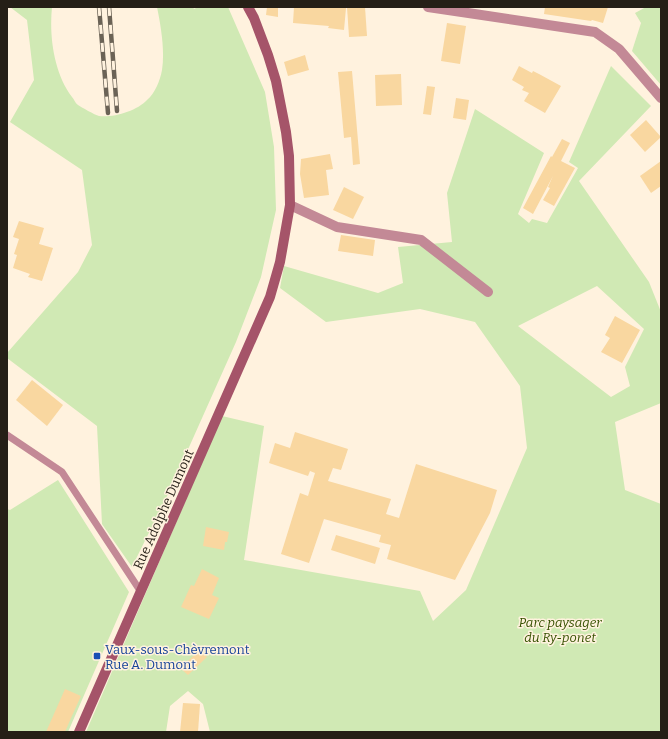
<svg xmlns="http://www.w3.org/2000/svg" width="668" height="739" viewBox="0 0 668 739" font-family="Bitter,serif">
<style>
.green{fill:#d0e9b4;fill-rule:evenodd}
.building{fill:#f9d7a0}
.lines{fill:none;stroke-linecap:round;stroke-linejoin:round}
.service{stroke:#c38996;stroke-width:7}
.minor{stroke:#c38996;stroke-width:10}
.secondary{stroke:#a55469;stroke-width:10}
.rail-casing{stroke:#6b6356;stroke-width:4.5}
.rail{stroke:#fff2de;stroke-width:3;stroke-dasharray:9;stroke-linecap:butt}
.transit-dot{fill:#1a4fb4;stroke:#fff2de;stroke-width:1.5}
.labels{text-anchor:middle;stroke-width:3;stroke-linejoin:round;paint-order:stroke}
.street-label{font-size:13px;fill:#251f16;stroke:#fff2de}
.park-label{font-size:13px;font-style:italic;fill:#365101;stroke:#fff2de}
.transit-label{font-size:13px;fill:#164399;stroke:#fff2de;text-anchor:start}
</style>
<rect width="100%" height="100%" fill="#fff2de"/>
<g class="green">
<path d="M10,7h42c-3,30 2,66 20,90 2,2 3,6 6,8 3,2 17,10 21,11 14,2 38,-5 48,-16 8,-7 13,-19 15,-30 3,-20 -1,-43 -5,-63h36l1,2 4,-2h30l37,85 9,55 2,63 -15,67 -25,65 -67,150 -37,75 -30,-43 -5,-98 -90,-68v-5l71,-81 14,-27 -10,-75 -72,-48 24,-42 -7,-60z"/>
<polygon points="646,7 661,7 661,85 632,51 641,23 635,13"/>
<path d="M611,66l40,40 -72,75 70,101 12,30v91l-46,19 10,68 36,14v228h-451l-7,-28 -15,-13 -18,15 -4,26h-80l136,-316 42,10 -20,134 176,31 13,30 33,-31 61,-142 -7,-62 -45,-64 -55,-13 -94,13 -46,-34 4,-22 94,27 25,-10 -5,-36 54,-5 -5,-49 28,-84 69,44 -26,61 11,9 3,-4 15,4 31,-55 -9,-6zM597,286l47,43 -19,38 5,19 -19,11 -93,-71z"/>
<polygon points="58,480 129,592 68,732 7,732 7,509 10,510"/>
</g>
<g class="building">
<polygon points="267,7 278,7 278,17 266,15"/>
<polygon points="294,7 338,7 346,8 344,30 328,28 329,26 293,23"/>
<polygon points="347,7 365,7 367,36 349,37"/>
<polygon points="545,7 608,7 603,23 592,20 591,21 544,14"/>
<polygon points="447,23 466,26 460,64 441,61"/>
<polygon points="305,55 309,70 288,76 284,62"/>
<polygon points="519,66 532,73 533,71 539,74 561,86 545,113 524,101 529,93 522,90 524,87 512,80"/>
<polygon points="352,71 360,164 353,165 351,137 344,138 338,72"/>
<polygon points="401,74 402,105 376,106 375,75"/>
<polygon points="427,86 435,87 431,115 423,114"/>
<polygon points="456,98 469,100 466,120 453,118"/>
<polygon points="646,120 661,137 645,152 630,135"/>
<polygon points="562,139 570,143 561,161 575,168 554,206 543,200 550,188 548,187 553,176 533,214 523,208 551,156 552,157"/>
<polygon points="330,154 333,169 326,170 329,195 304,198 300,174 301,159"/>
<polygon points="661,161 661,186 651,193 640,176"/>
<polygon points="344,187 364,197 353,219 333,210"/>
<polygon points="19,221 44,228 39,244 53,248 42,281 28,277 30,274 13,268 17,255 14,254 19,239 13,237"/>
<polygon points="341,235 375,240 373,256 338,251"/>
<polygon points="615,316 640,330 622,363 601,352 610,338 605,335"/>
<polygon points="32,380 63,405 47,426 16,400"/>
<polygon points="295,432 348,449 341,470 333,468 328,481 391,499 386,514 399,518 416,464 497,490 490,513 455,580 387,559 391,545 379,542 381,535 324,519 309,563 281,554 300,493 308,496 315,473 310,471 308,476 269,463 275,443 290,448"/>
<polygon points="206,527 229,532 227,542 225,542 224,550 203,546"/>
<polygon points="336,535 380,548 375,564 331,550"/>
<polygon points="202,569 219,578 212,595 219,598 209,619 181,607 191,585 194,586"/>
<polygon points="200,650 207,657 188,675 180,668"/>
<polygon points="65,689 81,696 71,718 65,732 46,732"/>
<polygon points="183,703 200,704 198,732 180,732"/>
</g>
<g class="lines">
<polyline class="service" points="7,435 62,472 141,592"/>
<g class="minor">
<polyline points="428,7 595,32 619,49 661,98"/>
<polyline points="290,205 337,227 421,240 488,292"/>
</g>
<polyline class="secondary" points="79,732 270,297 280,262 290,205 289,156 286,132 276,81 268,55 254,18 248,7"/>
<g class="rail-casing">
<g id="rail">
<polyline points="99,7 108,113"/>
<polyline points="109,7 117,111"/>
</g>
</g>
<use href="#rail" class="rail"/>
</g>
<rect class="transit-dot" x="93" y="652" width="8" height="8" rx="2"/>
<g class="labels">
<g class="street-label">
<text transform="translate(163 509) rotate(-66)" y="5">Rue Adolphe Dumont</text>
</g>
<g class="park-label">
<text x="560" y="627">Parc paysager<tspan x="560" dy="15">du Ry-ponet</tspan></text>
</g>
<g class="transit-label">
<text x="105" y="654">Vaux-sous-Chèvremont<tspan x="105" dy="15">Rue A. Dumont</tspan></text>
</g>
</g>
<rect width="668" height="739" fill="none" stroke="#251f16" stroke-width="16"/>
</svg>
